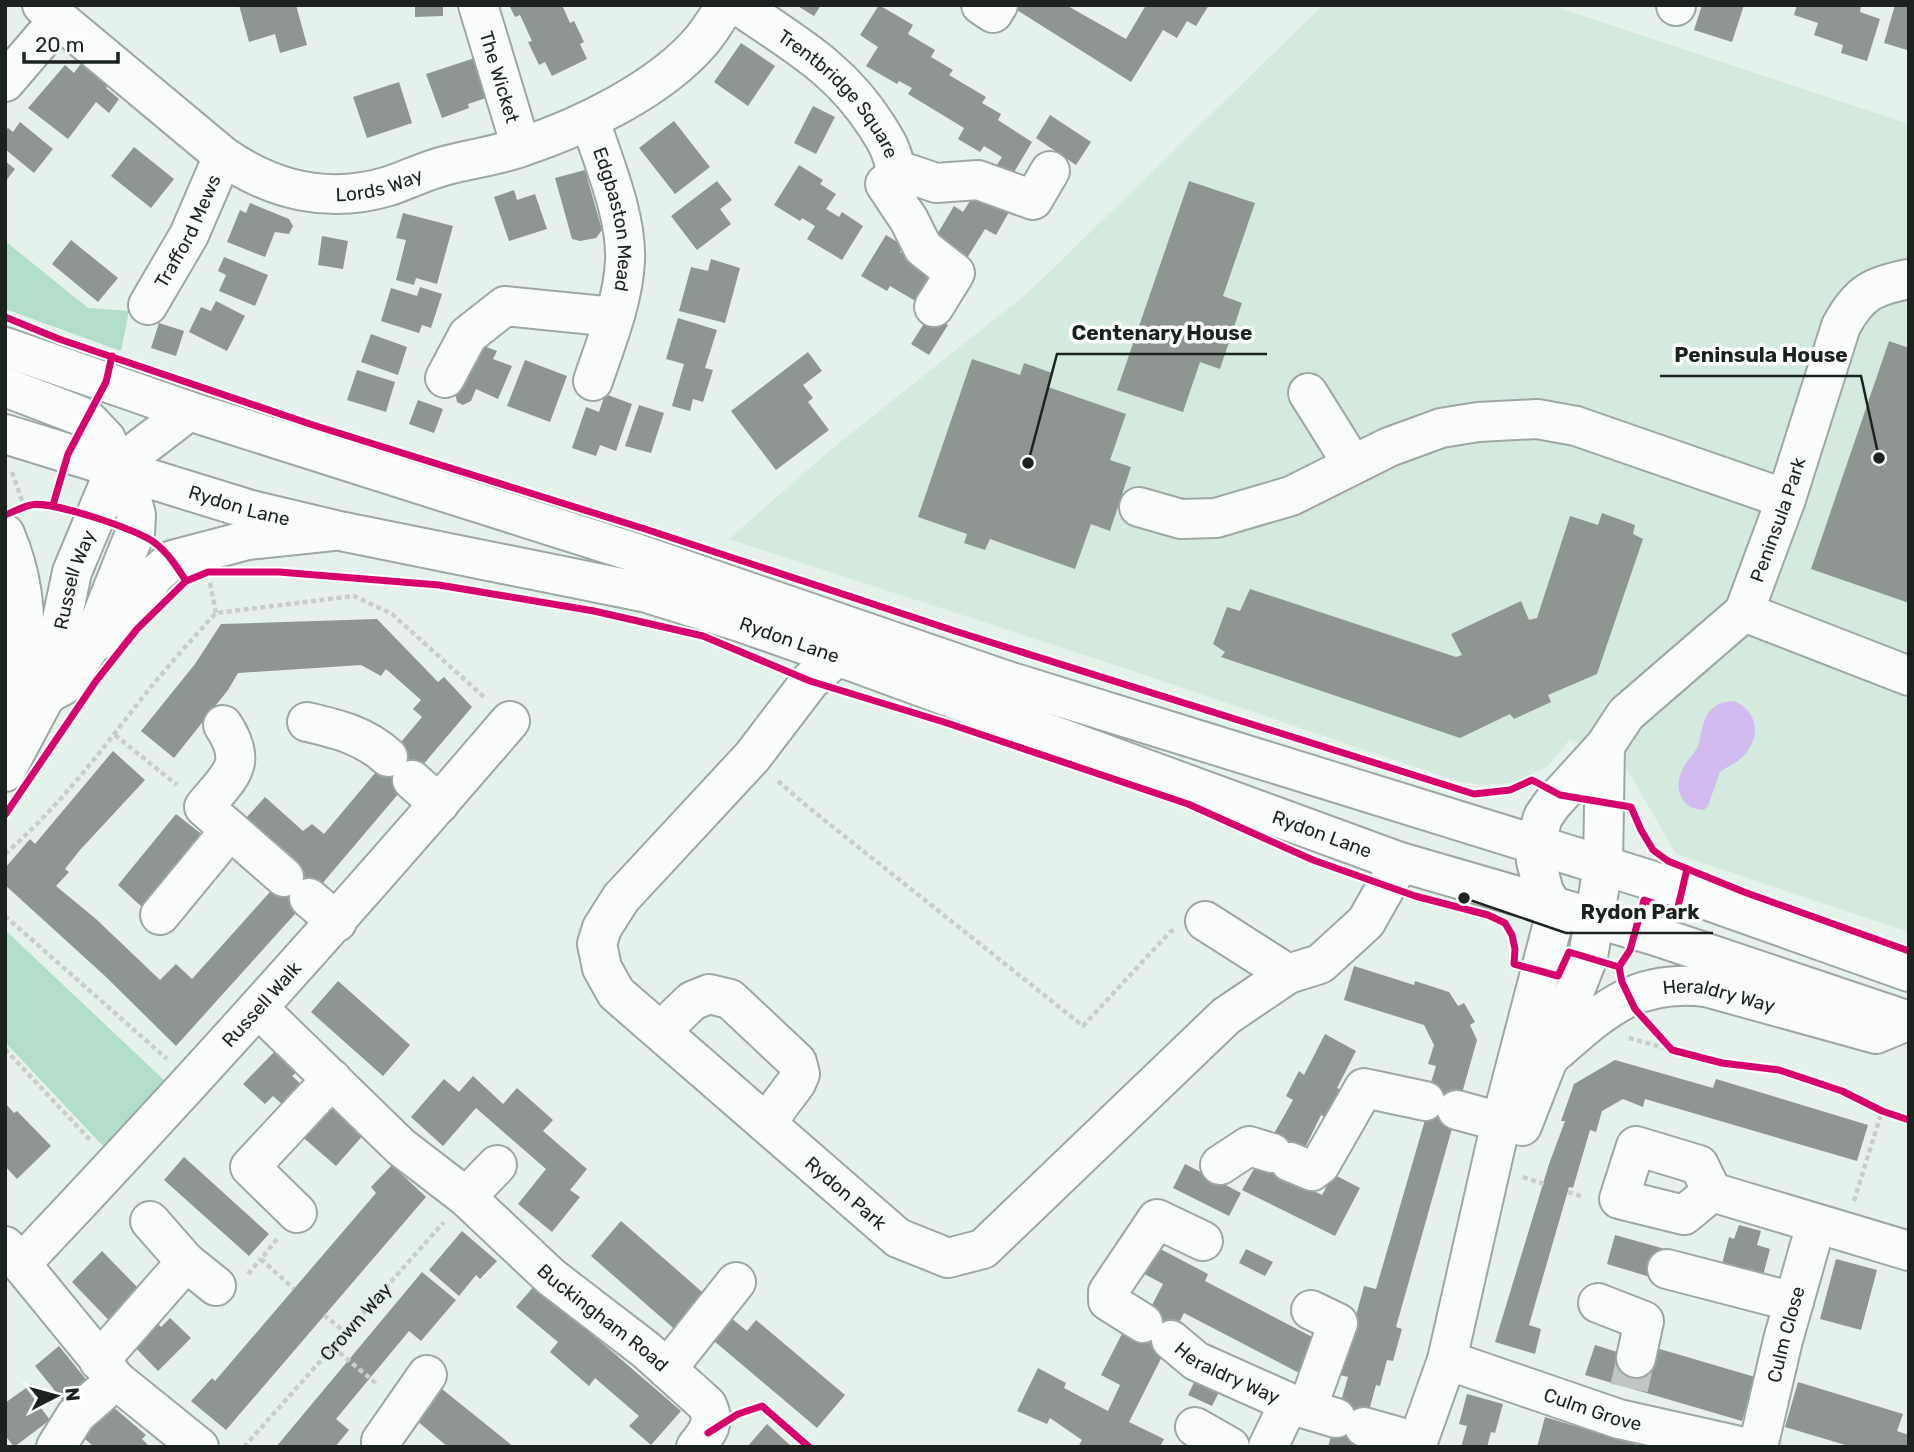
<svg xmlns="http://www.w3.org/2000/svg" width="1914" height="1452" viewBox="0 0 1914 1452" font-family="Rubik,sans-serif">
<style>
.built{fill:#d4eadf}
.green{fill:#b0dec8}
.water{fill:#d1bbf0}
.building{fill:#8e9692}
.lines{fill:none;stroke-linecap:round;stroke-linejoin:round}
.minor-tunnel{stroke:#bdc8c2;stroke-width:38;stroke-dasharray:38 19;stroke-linecap:butt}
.minor-casing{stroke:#9ea7a3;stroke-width:42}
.major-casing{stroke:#9ea7a3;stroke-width:42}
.path{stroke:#c9cecb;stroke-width:4.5;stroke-dasharray:5 3.5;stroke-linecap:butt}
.minor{stroke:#fbfdfc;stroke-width:38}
.major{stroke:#fbfdfc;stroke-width:38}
.cycleway-casing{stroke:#fff;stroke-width:11}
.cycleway{stroke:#d6006c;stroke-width:7}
.labels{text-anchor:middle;stroke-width:7;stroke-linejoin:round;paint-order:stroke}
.street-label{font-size:19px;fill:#1b231f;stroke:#fff}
.leader{fill:none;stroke:#1b231f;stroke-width:2.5}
.callout-dot{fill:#1b231f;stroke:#fff;stroke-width:2.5}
.callout-label{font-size:21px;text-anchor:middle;font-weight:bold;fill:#1b231f;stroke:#fff;stroke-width:7;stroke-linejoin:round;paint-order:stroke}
</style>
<rect width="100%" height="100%" fill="#e5f1eb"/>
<polygon class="built" points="1323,5 1550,5 1909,124 1909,932 1676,854 1626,767 1570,739 1548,766 1513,783 1483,785 1457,781 1121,667 729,539 829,451 1030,291"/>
<g class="green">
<polygon points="5,241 88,308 129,311 121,351 5,309"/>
<polygon points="5,930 165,1081 104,1147 5,1042"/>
</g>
<path class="water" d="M1734,701c27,12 27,41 5,59 -6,5 -13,7 -19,12l-12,34 -4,4c-22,-1 -31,-20 -22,-39 3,-9 11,-15 15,-23 5,-12 4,-27 13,-37 7,-8 13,-9 24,-10z"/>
<g class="building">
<polygon points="239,5 296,5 307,45 280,53 275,34 249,42"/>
<polygon points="415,5 443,5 443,16 415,17"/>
<polygon points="509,5 562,5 570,23 574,21 584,42 580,44 587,59 552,76 545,62 539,65 528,42 532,41 520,15 515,17"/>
<polygon points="796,5 821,5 814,16"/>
<polygon points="879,5 913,25 908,34 935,50 931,57 953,70 949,75 986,97 982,103 1001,114 998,120 1032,142 995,204 1009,212 996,235 985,229 964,263 917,302 890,286 887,291 861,276 886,235 904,246 900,252 920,263 954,206 963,212 977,190 980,192 1002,157 984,146 980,152 958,139 964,128 908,94 912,88 899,81 897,84 866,66 878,47 860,35"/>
<polygon points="1009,5 1066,5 1126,39 1146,5 1209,5 1196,26 1187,21 1177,38 1163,30 1131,82"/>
<polygon points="1702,5 1744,5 1732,42 1694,30"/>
<polygon points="1797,5 1858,5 1861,6 1860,12 1880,19 1867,61 1841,53 1843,45 1814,35 1818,23 1794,15"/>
<polygon points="1895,5 1909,5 1907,50 1884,43"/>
<polygon points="741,43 775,66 748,106 714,82"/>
<polygon points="487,54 501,93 468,104 469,108 442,118 426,74"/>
<polygon points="82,62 110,84 106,88 119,99 109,113 96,102 68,139 28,108 65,65 74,73"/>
<polygon points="399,82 412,123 367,138 353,97"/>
<polygon points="813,106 835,117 816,154 794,143"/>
<polygon points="1050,115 1091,142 1076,165 1036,138"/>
<polygon points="674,121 710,167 675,194 639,148"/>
<polygon points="20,122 53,149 34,173 5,149 5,131 8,128 13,132"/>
<polygon points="134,147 174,179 151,208 111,176"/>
<polygon points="5,161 15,169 5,182"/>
<polygon points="799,165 823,180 820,184 836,194 826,209 839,217 842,212 863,226 842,260 807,239 815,226 802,218 800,221 774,205"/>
<polygon points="585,170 602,230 596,238 580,241 572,239 555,178"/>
<polygon points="717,181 732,200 720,209 731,224 697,250 671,216"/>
<polygon points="1189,181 1255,203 1223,296 1242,303 1220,369 1200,362 1183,412 1117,390"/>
<polygon points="514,190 517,200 535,194 547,229 509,241 494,197"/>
<polygon points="250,203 289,219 293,226 289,234 275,232 265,257 227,242 240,210 246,213"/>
<polygon points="403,213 453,226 437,284 416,278 414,285 396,280 406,240 396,238"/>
<polygon points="322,236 348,241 343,269 318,265"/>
<polygon points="71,240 118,278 98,302 52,264"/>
<polygon points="224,257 268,275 255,306 219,291 226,275 218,271"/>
<polygon points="711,259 740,268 725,323 679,311 691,267 708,271"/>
<polygon points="420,287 442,294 431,328 422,325 419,333 381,321 391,288 417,296"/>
<polygon points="216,301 245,316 227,351 189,332 201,307 211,311"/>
<polygon points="930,314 948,325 929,355 911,344"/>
<polygon points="678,318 717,330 705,368 713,370 703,402 693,399 690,411 672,406 684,364 666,359"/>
<polygon points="159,323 184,331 176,356 151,348"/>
<polygon points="371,334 407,347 398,375 361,362"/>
<polygon points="1889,341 1909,348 1909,603 1811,569"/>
<polygon points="476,343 497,351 493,359 512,366 498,399 476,389 471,401 463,405 457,402 455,392"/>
<polygon points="808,352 822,371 803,385 813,398 808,402 829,430 776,470 731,411"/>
<polygon points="972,359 1020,375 1024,363 1052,373 1048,387 1126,414 1110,460 1131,467 1110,531 1091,524 1075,569 990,539 985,550 964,543 967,534 918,517"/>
<polygon points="525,360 567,376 550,422 507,406"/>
<polygon points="357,370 395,382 386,412 347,400"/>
<polygon points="605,394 632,404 616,451 600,445 596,456 572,448 586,407 599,412"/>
<polygon points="418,400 443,409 434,433 409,424"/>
<polygon points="639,405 664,413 651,453 625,446"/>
<polygon points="1602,513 1635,525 1633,534 1643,539 1597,674 1548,695 1551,702 1514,719 1510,714 1460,738 1221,657 1225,652 1213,644 1227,607 1240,611 1250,589 1456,657 1462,655 1451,634 1521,601 1529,620 1537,618 1570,516 1598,525"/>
<polygon points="377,619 438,682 444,677 472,707 321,885 176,1046 105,976 5,885 5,868 30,839 35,844 113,751 145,780 80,850 65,869 69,872 56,886 96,919 160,980 176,964 192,979 296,863 246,818 265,797 303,831 312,824 324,834 422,717 413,709 421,700 386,669 381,676 361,665 238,673 228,690 174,758 141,731 195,664 221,624"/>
<polygon points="176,814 204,836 144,909 118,885"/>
<polygon points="1354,966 1414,985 1415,981 1449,992 1458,1006 1464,1003 1475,1022 1470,1025 1477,1040 1396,1327 1402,1329 1393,1361 1387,1360 1380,1386 1376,1385 1359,1447 1328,1447 1348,1377 1340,1375 1364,1286 1376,1289 1427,1113 1422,1112 1436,1066 1428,1064 1434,1045 1424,1025 1344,1000"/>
<polygon points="338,981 410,1045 383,1076 311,1012"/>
<polygon points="1325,1034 1356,1051 1337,1088 1341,1090 1326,1118 1321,1115 1302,1154 1283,1176 1322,1195 1333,1174 1360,1188 1335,1236 1242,1190 1293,1100 1286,1096 1299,1071 1304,1075"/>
<polygon points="276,1050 298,1071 292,1076 323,1104 328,1099 365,1133 336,1166 298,1133 305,1125 273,1096 265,1104 243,1084"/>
<polygon points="1615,1060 1713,1088 1716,1079 1868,1125 1857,1161 1645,1099 1643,1107 1623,1099 1602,1111 1596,1132 1590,1130 1573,1188 1569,1187 1529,1325 1541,1329 1535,1354 1495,1342 1549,1164 1565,1121 1561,1121 1574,1084"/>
<polygon points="473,1076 503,1104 517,1088 553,1120 543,1131 587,1169 570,1190 580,1197 552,1232 518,1204 546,1169 476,1108 443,1146 411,1117 444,1079 459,1092"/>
<polygon points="5,1103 14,1113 17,1111 51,1146 17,1179 5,1166"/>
<polygon points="184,1157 269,1234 249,1256 164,1180"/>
<polygon points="1185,1164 1241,1193 1229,1216 1173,1188"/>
<polygon points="392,1165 426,1197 226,1430 191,1401 212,1378 215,1381 376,1193 371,1187"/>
<polygon points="621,1221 709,1298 679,1333 591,1256"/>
<polygon points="1739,1225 1761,1231 1757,1245 1770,1249 1762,1279 1721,1268 1729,1237 1734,1239"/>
<polygon points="462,1231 497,1261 480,1279 476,1275 459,1296 429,1270"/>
<polygon points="1615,1235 1665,1249 1657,1279 1607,1264"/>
<polygon points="1149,1243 1208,1274 1205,1281 1322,1342 1305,1376 1184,1313 1129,1422 1164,1439 1160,1447 1078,1447 1082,1440 1050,1418 1047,1424 1017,1411 1038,1368 1066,1383 1064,1388 1108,1411 1120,1385 1101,1375 1126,1326 1138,1332 1163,1284 1135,1269"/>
<polygon points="1246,1249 1273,1262 1265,1276 1239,1263"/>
<polygon points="102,1251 138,1288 131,1296 161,1327 170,1318 191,1338 158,1371 72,1282"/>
<polygon points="1836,1259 1877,1270 1861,1330 1820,1319"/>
<polygon points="422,1272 456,1300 421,1341 409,1331 336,1419 349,1430 335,1447 276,1447"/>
<polygon points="535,1285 681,1411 651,1445 629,1426 639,1416 595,1378 589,1386 550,1352 558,1342 516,1307"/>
<polygon points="725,1313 747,1331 756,1320 845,1395 817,1428 707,1335"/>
<polygon points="1595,1345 1649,1362 1653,1347 1755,1377 1742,1421 1585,1375"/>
<polygon points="59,1346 88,1382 64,1402 35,1366"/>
<polygon points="1201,1368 1225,1380 1212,1406 1188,1395"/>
<polygon points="1798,1382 1903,1414 1897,1431 1909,1435 1909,1447 1852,1447 1785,1427"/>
<polygon points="26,1388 50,1420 14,1447 5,1435 5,1403"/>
<polygon points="442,1389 514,1447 448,1447 416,1420"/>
<polygon points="1467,1394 1503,1404 1495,1433 1491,1432 1487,1447 1461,1447 1467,1426 1459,1424"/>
<polygon points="111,1405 146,1435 142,1439 150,1447 94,1447 83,1437"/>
<polygon points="1545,1417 1641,1446 1641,1447 1537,1447"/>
<polygon points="767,1424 792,1447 747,1447"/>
</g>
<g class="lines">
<polyline class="minor-tunnel" points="1629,1388 1636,1358"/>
<g class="minor-casing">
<g id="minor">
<path id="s2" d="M42,5l181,151c50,35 107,48 166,30 18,-6 36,-15 55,-20 25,-7 52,-10 77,-19 59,-19 140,-58 181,-107 9,-11 16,-23 24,-35"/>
<path id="s3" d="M478,5l43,142"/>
<path id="s4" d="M738,5c54,38 101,62 138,120 9,14 17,26 19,44l41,14 42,-3 55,20 17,-29"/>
<polyline points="981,5 993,13 998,5"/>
<polyline points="1676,6 1676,5"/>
<polyline points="5,82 59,19"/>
<path id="s5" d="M590,121c14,42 37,96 35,140 -2,41 -19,81 -32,120"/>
<polyline points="885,184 909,220 923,248 955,273 934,307"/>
<path id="s6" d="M148,305l41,-70 34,-79"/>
<polyline points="445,378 468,335 505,306 614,317"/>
<polyline points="5,387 86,418 106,439 116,467 130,492 136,515 135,533 89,648 64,685 46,695"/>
<polyline points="1308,393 1353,465"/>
<polyline points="1139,507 1181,519 1216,518 1291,496 1389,447 1441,428 1478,422 1537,419 1576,426 1786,499"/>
<path d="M5,534c16,37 23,80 17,121 -3,25 -11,49 -17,74"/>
<polyline points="1744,612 1909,676"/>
<polyline points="100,640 122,623 154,576 172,560 248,540 333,531"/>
<path id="s7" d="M837,656l-27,25 -58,76 -131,141 -19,30 -5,16 5,24 14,25 282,245 50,20 35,-9 243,-233 62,-42 32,-10 46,-42 34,-60"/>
<path d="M307,722c30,7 57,13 81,35"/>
<path d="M223,725c26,40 7,50 -19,82l80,70"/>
<path id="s8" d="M5,772l41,-77 26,-123 44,-105 73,-56"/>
<polyline points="412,780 439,804"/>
<polyline points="309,898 337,922"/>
<polyline points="160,915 230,830"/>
<polyline points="1205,921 1288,974"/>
<path id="s9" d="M258,1008l143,139 65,50 85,80 95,73 61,55c9,18 0,28 -11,42"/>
<polyline points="661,1031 692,1001 709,994 730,999 797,1062 800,1074 796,1083 766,1123"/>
<path id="s10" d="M1552,1055c51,-44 81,-76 154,-68l170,47 31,-13"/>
<polyline points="1457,1110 1501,1122"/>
<polyline points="1522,1126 1588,957 1603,866 1605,746"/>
<polygon points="1636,1146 1699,1165 1712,1192 1684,1215 1619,1199"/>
<polyline points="1290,1162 1312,1171 1320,1165 1364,1088 1425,1101"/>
<polyline points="1220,1165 1249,1146 1272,1153"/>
<polyline points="1712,1192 1909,1251"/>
<polyline points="466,1197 497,1165"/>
<polyline points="297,1213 250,1167 332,1079"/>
<polyline points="150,1221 186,1262 216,1286"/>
<path id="s11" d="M5,1246l16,18c168,-177 330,-358 489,-543"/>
<polyline points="21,1264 116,1380 199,1447"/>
<polyline points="1667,1269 1794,1302"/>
<polyline points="1598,1303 1644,1321 1636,1358"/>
<polyline points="1143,1323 1108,1301 1108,1292 1157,1219 1203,1241"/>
<path id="s12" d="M1171,1340l25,21 103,46 37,11"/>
<path id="s13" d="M1447,1360l172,59 125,28"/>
<polyline points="99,1361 186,1262"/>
<polyline points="667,1369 736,1282"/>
<polyline points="1307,1409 1338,1323 1311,1310"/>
<polyline points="1195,1427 1230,1447"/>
<polyline points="1364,1427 1417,1442"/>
<polyline points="56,1447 76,1415 116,1380"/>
<polyline points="381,1447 381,1441 427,1375"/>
<polyline points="1268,1447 1289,1403"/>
<path id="s14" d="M1416,1447l31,-87 54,-238 51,-195 2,-19 -10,-16 -8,-31 -1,-15 8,-29 9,-13 53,-58 21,-32 118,-102 42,-113 55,-173c18,-33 31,-40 68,-47"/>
<path id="s15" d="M1758,1447l25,-107 33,-116"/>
</g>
</g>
<g class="major-casing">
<g id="major">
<polyline points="5,347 189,411 630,551 1005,680 1650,880 1909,972"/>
<path id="s16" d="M5,434l246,76 84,20 312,63 93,29 97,34 563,206 256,74 253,85"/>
</g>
</g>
<g class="path">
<polyline points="12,472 23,504"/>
<polyline points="210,583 216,613"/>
<polyline points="115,735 177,785"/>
<polyline points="778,781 803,803 1083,1026 1170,932 1174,930"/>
<path d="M5,854c54,-47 97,-104 141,-161 22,-27 46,-54 70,-80l138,-17 38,18 92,83"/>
<polyline points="5,916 167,1059"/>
<polyline points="1629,1038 1672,1050"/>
<polyline points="5,1049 90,1140"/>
<polyline points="1523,1177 1544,1184"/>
<polyline points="1568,1192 1584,1197"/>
<polyline points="1854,1201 1882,1111"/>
<polyline points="277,1239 261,1259 294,1289"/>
<polyline points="248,1274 261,1259"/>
<polyline points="324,1315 346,1333"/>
<polyline points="333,1347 378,1385"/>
<path id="s1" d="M244,1447l200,-225"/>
</g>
<use href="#minor" class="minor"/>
<use href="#major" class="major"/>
<g class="cycleway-casing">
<g id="cycleway">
<polyline points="5,317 59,339 313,425 645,529 958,632 1474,794 1510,790 1532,780 1560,795 1631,807 1641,830 1653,850 1668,861 1744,892 1909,951"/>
<polyline points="53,505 68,454 106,382 112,356"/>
<path d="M5,515c8,-3 17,-8 26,-10 18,-5 109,25 124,38 13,10 22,24 31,38"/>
<polyline points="5,815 96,681 137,629 186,581 208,572 279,572 439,585 594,611 703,636 810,681 947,723 1188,804 1313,860 1415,896 1488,915 1505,923 1512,935 1515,949 1514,964 1558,976 1569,952 1619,967 1622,982 1635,1009 1672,1050 1722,1063 1779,1070 1842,1091 1882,1111 1909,1120"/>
<polyline points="1619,967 1630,950 1644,900 1677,911 1687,869"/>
<polyline points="708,1433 738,1414 762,1406 809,1447"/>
</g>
</g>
<use href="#cycleway" class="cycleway"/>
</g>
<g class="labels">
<g class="street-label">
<text dy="7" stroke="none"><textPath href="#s3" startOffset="75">The Wicket</textPath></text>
<text dy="7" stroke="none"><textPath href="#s4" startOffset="136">Trentbridge Square</textPath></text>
<text dy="7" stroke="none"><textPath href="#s2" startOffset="401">Lords Way</textPath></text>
<text dy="7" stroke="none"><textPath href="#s5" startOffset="102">Edgbaston Mead</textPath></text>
<text dy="7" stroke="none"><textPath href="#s6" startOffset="84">Trafford Mews</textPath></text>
<text dy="7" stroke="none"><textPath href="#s16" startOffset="245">Rydon Lane</textPath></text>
<text dy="7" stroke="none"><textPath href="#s14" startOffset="1040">Peninsula Park</textPath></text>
<text dy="7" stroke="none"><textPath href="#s8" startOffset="206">Russell Way</textPath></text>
<text dy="7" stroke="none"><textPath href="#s16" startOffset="812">Rydon Lane</textPath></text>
<text dy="7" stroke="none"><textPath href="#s16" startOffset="1379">Rydon Lane</textPath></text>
<text dy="7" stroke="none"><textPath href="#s10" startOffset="189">Heraldry Way</textPath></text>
<text dy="7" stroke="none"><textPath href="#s11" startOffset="378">Russell Walk</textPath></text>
<text dy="7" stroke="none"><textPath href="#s7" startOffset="735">Rydon Park</textPath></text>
<text dy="7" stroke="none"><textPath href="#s9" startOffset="464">Buckingham Road</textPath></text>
<text dy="7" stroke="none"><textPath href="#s1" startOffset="168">Crown Way</textPath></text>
<text dy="7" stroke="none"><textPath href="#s15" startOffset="116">Culm Close</textPath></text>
<text dy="7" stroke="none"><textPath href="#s12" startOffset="66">Heraldry Way</textPath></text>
<text dy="7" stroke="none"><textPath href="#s13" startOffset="154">Culm Grove</textPath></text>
</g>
</g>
<path class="leader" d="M1028 463L1057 354H1267M1879 458L1861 376H1660M1464 898L1566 933H1713"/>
<g class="callout-dot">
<circle cx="1028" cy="463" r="7"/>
<circle cx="1879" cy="458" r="7"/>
<circle cx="1464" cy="898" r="7"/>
</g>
<g class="callout-label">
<text x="1162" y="340">Centenary House</text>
<text x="1761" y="362">Peninsula House</text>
<text x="1640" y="919">Rydon Park</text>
</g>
<rect width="1914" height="1452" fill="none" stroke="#1b231f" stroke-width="14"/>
<g transform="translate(56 1396) rotate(84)" stroke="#ffffff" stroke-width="5" paint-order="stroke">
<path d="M0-5L12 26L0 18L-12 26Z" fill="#1b231f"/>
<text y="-10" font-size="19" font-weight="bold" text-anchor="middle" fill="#1b231f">N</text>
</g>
<path d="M24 52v10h94v-10" fill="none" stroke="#1b231f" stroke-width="3.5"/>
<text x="35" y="52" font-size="21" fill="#1b231f" stroke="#ffffff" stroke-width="5" paint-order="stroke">20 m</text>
</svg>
